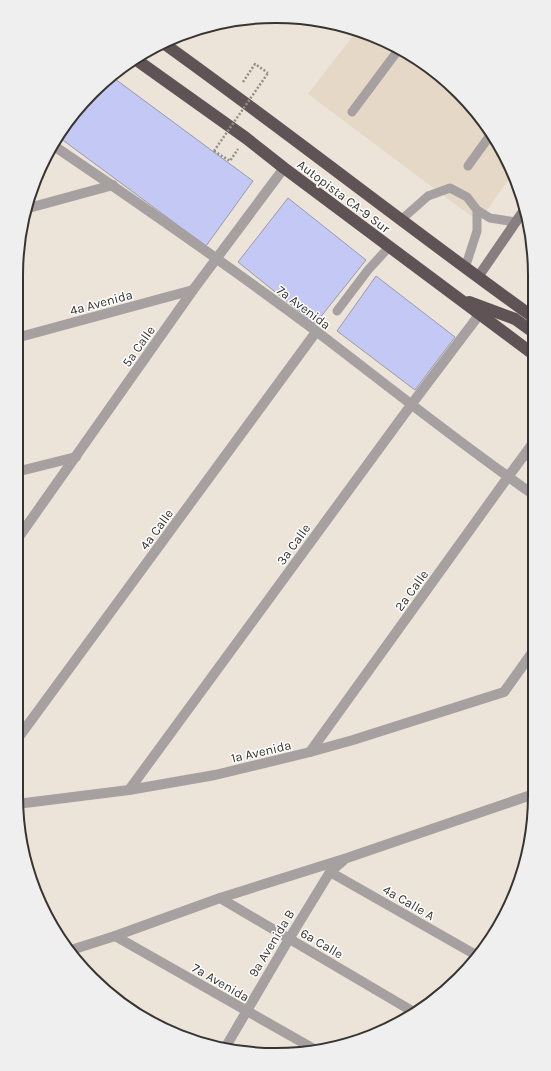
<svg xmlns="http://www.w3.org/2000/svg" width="551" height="1071" viewBox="0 0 551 1071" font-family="Karla,sans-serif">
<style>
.built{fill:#e5d8c7}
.building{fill:#c4c8f5;stroke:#999ba7}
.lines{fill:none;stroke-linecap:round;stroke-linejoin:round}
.path{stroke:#928d85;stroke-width:2.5;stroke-dasharray:2 2;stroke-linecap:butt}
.lane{stroke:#a6a0a1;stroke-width:9}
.street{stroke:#a6a0a1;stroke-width:10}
.secondary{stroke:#887e80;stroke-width:10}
.highway{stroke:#5f5355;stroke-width:12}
.path-bridge{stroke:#928d85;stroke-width:2.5;stroke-dasharray:2 2;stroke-linecap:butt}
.labels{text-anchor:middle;stroke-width:3;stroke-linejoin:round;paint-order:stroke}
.street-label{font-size:13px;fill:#383531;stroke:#fff}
.rim{fill:none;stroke:#383531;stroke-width:2}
</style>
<rect width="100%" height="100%" fill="#ece4d8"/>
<polygon class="built" points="355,33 390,43 446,80 482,118 513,173 479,222 308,94"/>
<g class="building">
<polygon points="111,76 253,181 206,246 60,138 105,80"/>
<polygon points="288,198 366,260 315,324 238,262"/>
<polygon points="376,276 455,337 415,390 337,331"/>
<polygon points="533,447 533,465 525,459"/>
</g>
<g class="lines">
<g class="path">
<polyline points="243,82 255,64 268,73"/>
<polyline points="214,151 230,161 238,149"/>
</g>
<g class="lane">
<polyline points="352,112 399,49"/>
<polyline points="468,166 491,134"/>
<polyline points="477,210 490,218 516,222"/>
<polyline points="402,219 428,196 450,188 467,197 477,210 477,231 465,268"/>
<polyline points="337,311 368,270 389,247"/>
</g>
<g class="street">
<path d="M54,146c89,60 176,121 262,185 72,55 143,112 218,164"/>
<polyline points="25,209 113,185"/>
<polyline points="16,338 193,290"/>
<polyline points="16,472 76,457"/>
<polyline points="16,541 193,290 284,168"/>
<polyline points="16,741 316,332"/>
<polyline points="310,752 508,477 533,443"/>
<polyline points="129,790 411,405 479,315"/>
<polyline points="17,804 129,790 215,775 310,752 353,740 504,692 534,650"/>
<polyline points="330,872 476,955"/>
<polyline points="220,898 412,1011"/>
<polyline points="115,936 314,1049"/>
<polyline points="68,951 115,936 220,898 347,858 534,794"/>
<polyline points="225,1048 289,939 330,872 343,861"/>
</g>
<polyline class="secondary" points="478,277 524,210"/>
<g class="highway">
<path d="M166,45c124,89 243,183 367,272"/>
<polyline points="138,61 246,138 284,168 533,354"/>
<polyline points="469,302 515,319 533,332"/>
</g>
<polyline class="path-bridge" points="214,151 268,73"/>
</g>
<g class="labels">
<g class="street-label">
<text transform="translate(344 196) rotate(37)" y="5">Autopista CA-9 Sur</text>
<text transform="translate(101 302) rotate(-15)" y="5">4a Avenida</text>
<text transform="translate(304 307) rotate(37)" y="5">7a Avenida</text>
<text transform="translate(138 346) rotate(-55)" y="5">5a Calle</text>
<text transform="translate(156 529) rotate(-54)" y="5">4a Calle</text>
<text transform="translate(293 544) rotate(-54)" y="5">3a Calle</text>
<text transform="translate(411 590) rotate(-54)" y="5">2a Calle</text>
<text transform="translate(261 751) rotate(-13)" y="5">1a Avenida</text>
<text transform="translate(409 902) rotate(30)" y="5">4a Calle A</text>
<text transform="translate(271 943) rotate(-59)" y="5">9a Avenida B</text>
<text transform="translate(322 943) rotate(30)" y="5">6a Calle</text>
<text transform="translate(221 982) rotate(30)" y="5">7a Avenida</text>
</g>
</g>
<path d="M0 0H551V1071H0ZM275 23H276A252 252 0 0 1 528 275V796A252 252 0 0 1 276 1048H275A252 252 0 0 1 23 796V275A252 252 0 0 1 275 23Z" fill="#efefef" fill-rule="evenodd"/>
<path class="rim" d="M275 23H276A252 252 0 0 1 528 275V796A252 252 0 0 1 276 1048H275A252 252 0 0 1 23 796V275A252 252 0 0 1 275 23Z"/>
</svg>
